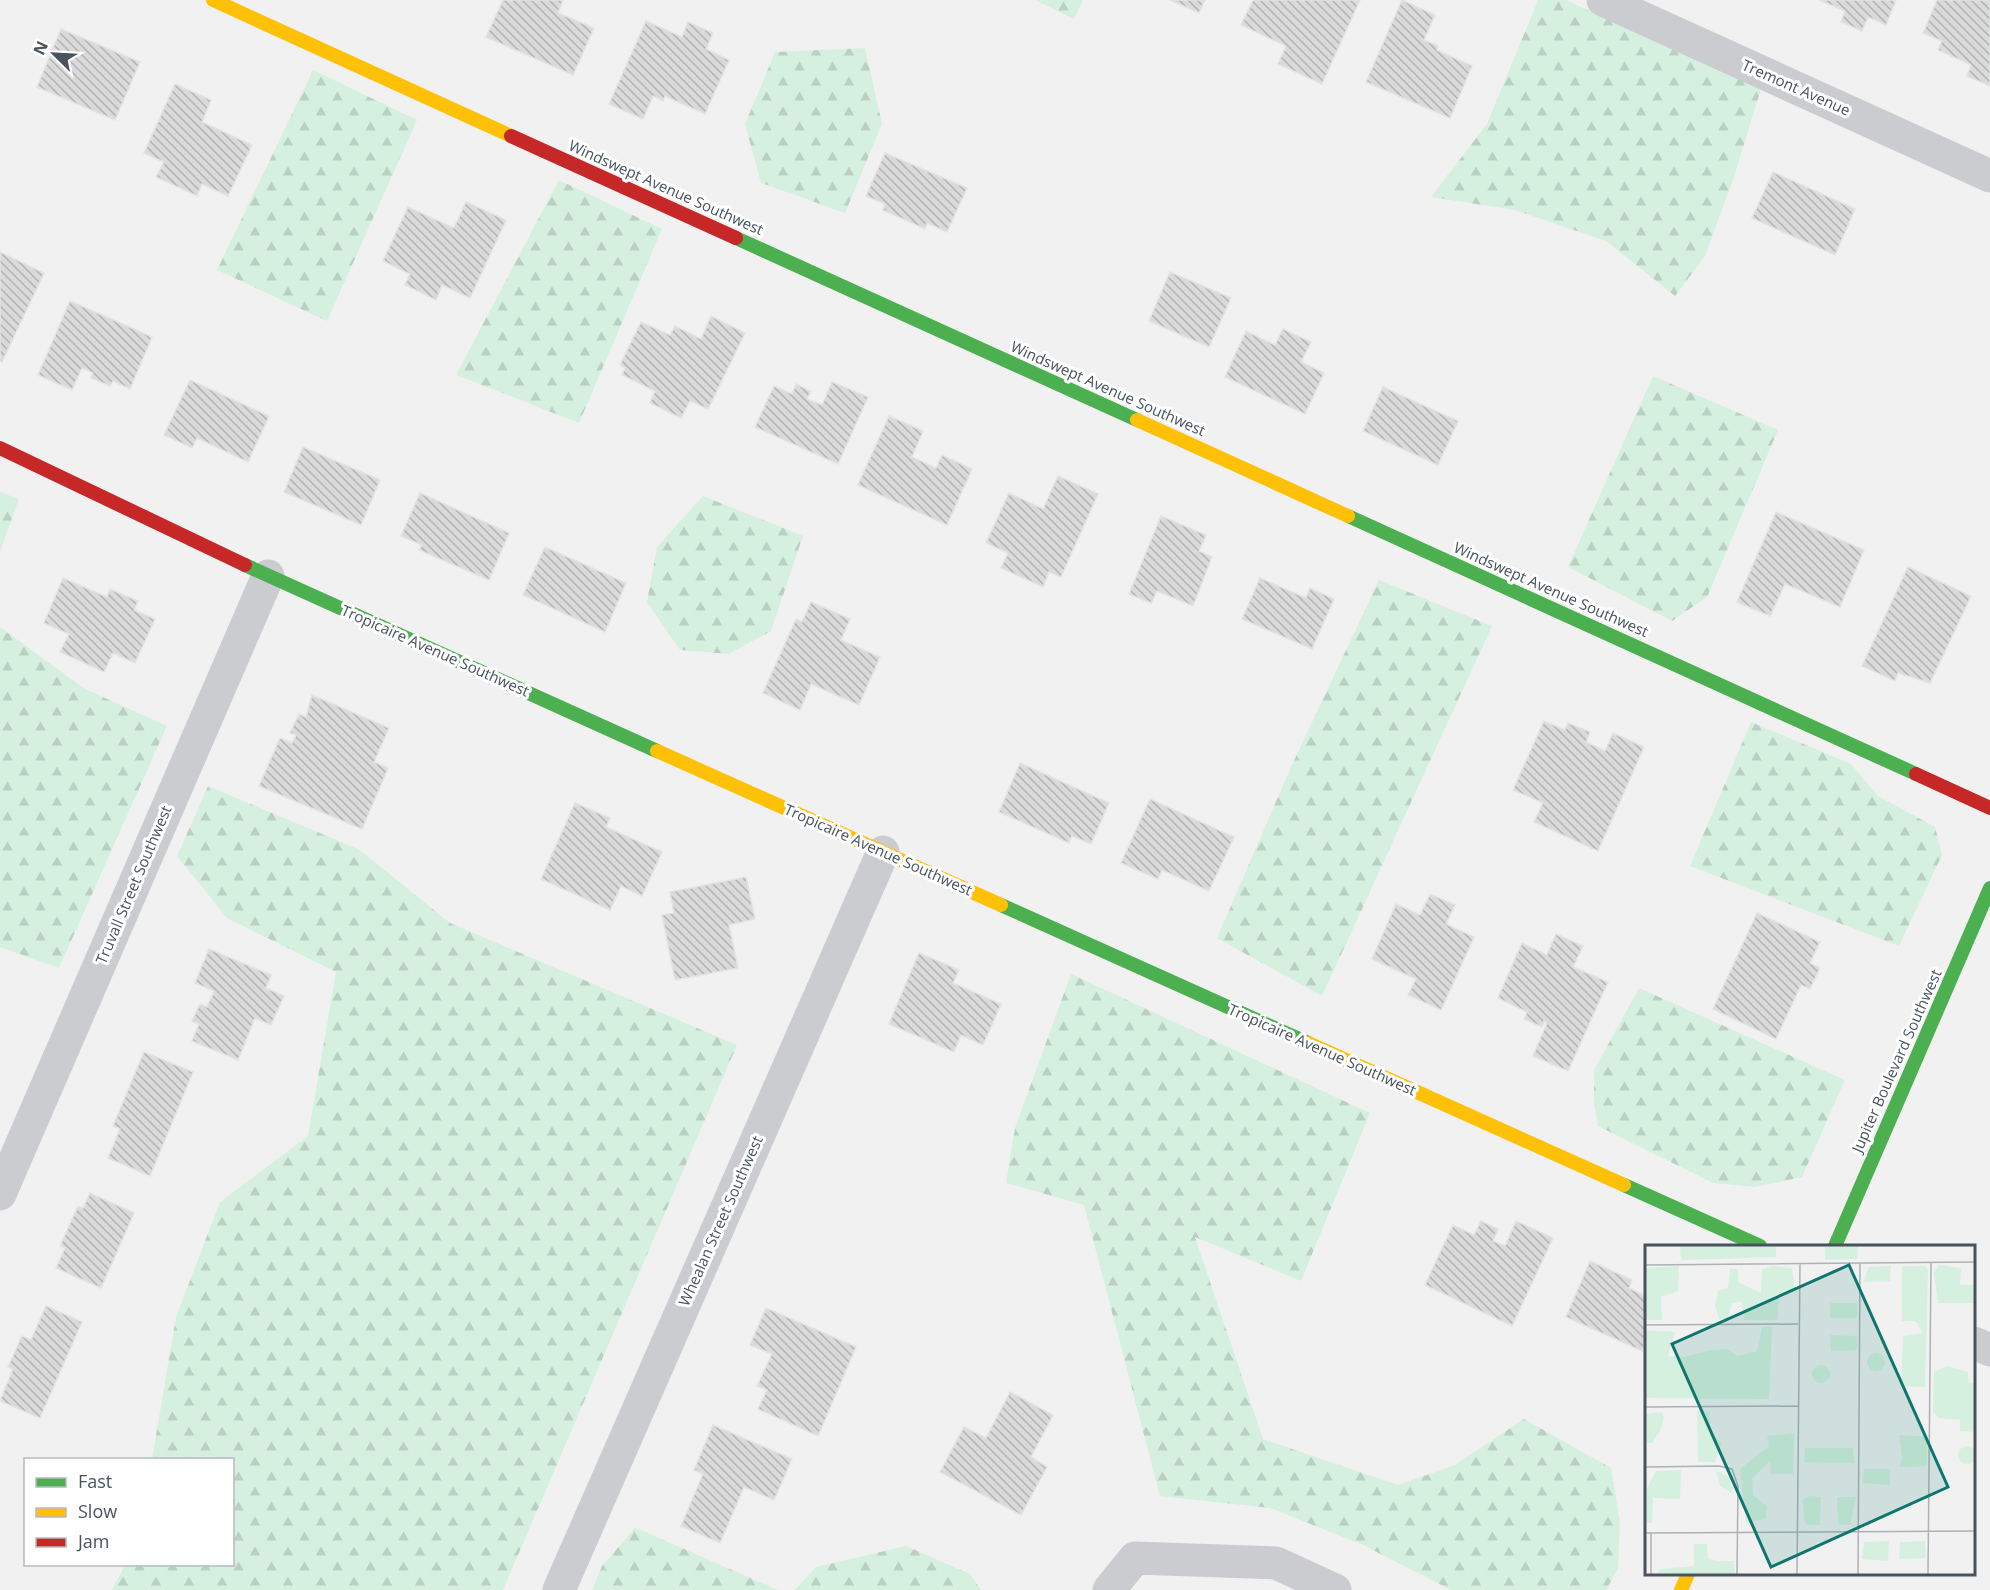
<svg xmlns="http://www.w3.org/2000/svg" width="1990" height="1590" viewBox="0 0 1990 1590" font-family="'Open Sans',sans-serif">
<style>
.forest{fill:url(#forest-firs)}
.building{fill:url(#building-back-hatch);stroke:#e2e3e4;stroke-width:1.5}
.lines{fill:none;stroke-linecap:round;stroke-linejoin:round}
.street{stroke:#cacccf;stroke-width:33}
.fast{stroke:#4caf50;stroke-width:14}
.slow{stroke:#ffc107;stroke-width:14}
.jam{stroke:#c62828;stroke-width:14}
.labels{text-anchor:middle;stroke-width:6;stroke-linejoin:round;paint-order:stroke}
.street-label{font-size:15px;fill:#48535d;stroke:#fff}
.inset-road{fill:none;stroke:#adb2b6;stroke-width:1.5}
.view{fill:#0f766e;fill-opacity:0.15;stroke:#0f766e;stroke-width:3}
.inset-edge{fill:none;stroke:#48535d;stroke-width:3}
</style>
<defs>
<pattern id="forest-firs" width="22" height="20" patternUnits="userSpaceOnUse" patternTransform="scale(1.5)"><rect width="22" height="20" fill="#d6f0df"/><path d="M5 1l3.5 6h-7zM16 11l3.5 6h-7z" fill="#b9d0c2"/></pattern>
<pattern id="building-back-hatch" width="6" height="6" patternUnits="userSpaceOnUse" patternTransform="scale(1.5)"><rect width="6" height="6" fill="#dadadb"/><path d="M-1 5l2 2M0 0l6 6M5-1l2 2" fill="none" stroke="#b3b3b5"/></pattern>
</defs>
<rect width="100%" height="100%" fill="#f1f1f1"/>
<g class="forest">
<polygon points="1035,0 1083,0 1074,19"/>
<polygon points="1538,0 1566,0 1761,89 1733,180 1705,256 1675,296 1606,241 1515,210 1431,197 1487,124"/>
<polygon points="865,48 882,124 845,213 761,183 745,124 775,52"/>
<polygon points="313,70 417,120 327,321 217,270"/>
<polygon points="559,180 662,229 579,423 456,375"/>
<polygon points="1653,376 1778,430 1707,597 1672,621 1568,567"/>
<polygon points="0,492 19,499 0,552"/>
<polygon points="703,496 803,536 771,631 729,654 680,650 647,602 657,547"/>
<polygon points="1379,580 1492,626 1322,996 1217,938 1291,767"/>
<polygon points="0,627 85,689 167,726 59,968 0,947"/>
<polygon points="1751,722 1851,764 1878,796 1935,827 1942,855 1899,946 1690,866"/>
<polygon points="208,786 360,850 450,923 737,1045 503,1590 112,1590 125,1565 232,1564 232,1460 152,1459 176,1317 220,1202 308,1136 336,972 227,918 177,856"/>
<polygon points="1071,974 1370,1113 1301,1281 1195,1237 1263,1439 1398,1485 1455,1465 1524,1419 1611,1468 1620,1523 1618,1568 1606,1590 1451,1590 1363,1545 1270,1508 1160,1496 1084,1205 1006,1183 1015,1128"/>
<polygon points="1639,988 1845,1080 1802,1177 1755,1187 1713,1183 1598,1126 1594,1103 1594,1070"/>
<polygon points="635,1528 636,1528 778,1590 592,1590 602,1566"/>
<polygon points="906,1546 970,1574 981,1590 795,1590 816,1567"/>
</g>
<g class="building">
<polygon points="503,0 563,0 558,13 594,28 573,75 486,37"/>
<polygon points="1170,0 1205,0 1199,13"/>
<polygon points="1253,0 1360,0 1322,84 1278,64 1286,46 1241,25"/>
<polygon points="1402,0 1435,15 1424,40 1438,46 1437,50 1472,66 1450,118 1366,82"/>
<polygon points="1819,0 1896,0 1886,25 1868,17 1862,31 1841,22 1845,11"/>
<polygon points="1937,0 1990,0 1990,86 1967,76 1971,65 1938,50 1942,41 1923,33"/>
<polygon points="646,21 682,37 688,22 713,33 706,49 729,60 705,114 665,96 663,101 653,96 643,119 609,104"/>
<polygon points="61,29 140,62 115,120 37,87"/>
<polygon points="175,84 211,100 202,122 252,145 228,196 202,184 197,196 156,177 164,162 144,153"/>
<polygon points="885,153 967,188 947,232 927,223 925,229 883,210 885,204 866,196"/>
<polygon points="1773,172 1855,209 1835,255 1752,218"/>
<polygon points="466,202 506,220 470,298 442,285 436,300 405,285 410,274 383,261 408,207 454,228"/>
<polygon points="0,252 44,273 2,362 0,361"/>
<polygon points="1170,272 1231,298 1209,347 1149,321"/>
<polygon points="70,301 152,337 130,389 113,381 110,386 91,378 93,373 82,368 72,390 38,375"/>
<polygon points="711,316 745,333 708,409 690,401 681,418 650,403 655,391 622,375 625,368 620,365 641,322 670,335 675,326 701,339"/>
<polygon points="1283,329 1311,342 1301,362 1324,373 1305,414 1225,377 1246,331 1275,345"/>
<polygon points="190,380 269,416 248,462 197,438 192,448 164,435"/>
<polygon points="832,382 868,397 838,464 755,427 774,386 792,394 796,384 811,391 807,399 822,405"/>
<polygon points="1383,387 1458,421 1438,465 1363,431"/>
<polygon points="889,416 923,431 912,457 936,468 942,455 972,469 947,525 858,485"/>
<polygon points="303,447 380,480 361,525 284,492"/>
<polygon points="1058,476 1098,494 1061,577 1049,572 1043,587 1001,568 1008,553 986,543 1009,493 1043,509"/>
<polygon points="420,493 509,533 489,580 419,550 422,545 401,536"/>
<polygon points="1776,512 1864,550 1840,607 1785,584 1770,616 1737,602"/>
<polygon points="1161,516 1206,535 1199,551 1212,557 1193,606 1157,591 1151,603 1129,594"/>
<polygon points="545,547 626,583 605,632 523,595"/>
<polygon points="1908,567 1971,596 1930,683 1898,673 1895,681 1862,666"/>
<polygon points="63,578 107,597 110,589 138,601 134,610 155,619 135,663 113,653 104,672 60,652 69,634 44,623"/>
<polygon points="1260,578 1306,598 1310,588 1334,599 1312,649 1242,619"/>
<polygon points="811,602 850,619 841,640 880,657 859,705 811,684 800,710 763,693 796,619 802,622"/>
<polygon points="312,695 389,728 374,762 388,768 362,829 259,786 280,738 292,743 296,735 290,733 299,714 306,717"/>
<polygon points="1544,721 1565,730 1568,723 1590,732 1586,742 1605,751 1613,733 1644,747 1598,851 1534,822 1543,803 1513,790"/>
<polygon points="1020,763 1109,803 1091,844 1072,836 1069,843 999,812"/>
<polygon points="1150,799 1234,837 1209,891 1162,870 1158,879 1121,863"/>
<polygon points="575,803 610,818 606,827 662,852 642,896 621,886 610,910 541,879"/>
<polygon points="746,877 755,919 729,925 738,968 675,980 662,915 674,913 670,892"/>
<polygon points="1430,894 1455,905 1446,924 1474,937 1441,1010 1408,995 1416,979 1372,959 1396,904 1420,915"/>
<polygon points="1757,913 1820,942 1810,963 1820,968 1810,989 1801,985 1776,1039 1713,1009"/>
<polygon points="1556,934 1583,946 1573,967 1608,982 1568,1071 1533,1056 1547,1023 1544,1021 1542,1027 1524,1019 1527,1012 1498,998 1522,943 1547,955"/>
<polygon points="209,949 271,975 266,988 284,996 271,1025 255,1018 238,1060 192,1041 199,1024 192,1021 200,1004 207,1007 214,991 195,983"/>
<polygon points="919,953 959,970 953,983 1001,1004 983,1045 961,1035 954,1052 889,1024"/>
<polygon points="144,1052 193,1072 150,1176 108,1158 120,1129 113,1126"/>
<polygon points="90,1193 134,1213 101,1288 56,1268 65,1248 60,1246 78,1206 83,1208"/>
<polygon points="1481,1221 1498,1229 1493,1241 1505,1246 1516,1221 1553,1238 1512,1326 1425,1285 1453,1225 1474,1235"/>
<polygon points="1590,1261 1632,1280 1629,1288 1646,1296 1646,1341 1642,1351 1566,1317"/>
<polygon points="46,1306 82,1322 40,1418 0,1401 13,1369 8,1367 22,1336 31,1340"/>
<polygon points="766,1308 856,1347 818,1436 758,1409 767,1390 757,1386 772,1354 750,1345"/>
<polygon points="1010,1392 1053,1415 1031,1457 1047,1467 1021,1515 940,1472 964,1427 986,1438"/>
<polygon points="713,1425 792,1459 774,1500 744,1487 720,1543 681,1526 703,1474 694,1470"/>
</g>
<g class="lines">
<g class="street">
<polyline points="1603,0 1990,176"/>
<polyline points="0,1194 268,576"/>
<polyline points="1974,1343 1990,1350"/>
<polyline points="559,1590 883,852"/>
<polyline points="1109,1590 1135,1558 1276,1563 1335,1590"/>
</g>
<g class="fast">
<polyline points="736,238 1137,420"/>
<polyline points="1348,516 1916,774"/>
<polyline points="245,565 657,751"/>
<polyline points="1001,905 1308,1043"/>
<polyline points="1624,1185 1760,1246"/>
<polyline points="1835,1246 1990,888"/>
</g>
<g class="slow">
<polyline points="213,0 511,136"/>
<polyline points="1137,420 1348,516"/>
<polyline points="657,751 1001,905"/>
<polyline points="1308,1043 1624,1185"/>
<polyline points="1681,1590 1688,1574"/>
</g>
<g class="jam">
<polyline points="511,136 736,238"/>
<polyline points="0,448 245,565"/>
<polyline points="1916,774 1990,808"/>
</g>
</g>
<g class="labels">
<g class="street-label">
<text transform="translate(1796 88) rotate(24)" y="5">Tremont Avenue</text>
<text transform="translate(666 188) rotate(24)" y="5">Windswept Avenue Southwest</text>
<text transform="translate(1108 389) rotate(24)" y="5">Windswept Avenue Southwest</text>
<text transform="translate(1551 590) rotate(24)" y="5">Windswept Avenue Southwest</text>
<text transform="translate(435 651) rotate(24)" y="5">Tropicaire Avenue Southwest</text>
<text transform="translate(878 850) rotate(24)" y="5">Tropicaire Avenue Southwest</text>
<text transform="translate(134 885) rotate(-67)" y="5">Truvall Street Southwest</text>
<text transform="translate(1322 1050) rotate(24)" y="5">Tropicaire Avenue Southwest</text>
<text transform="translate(1897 1061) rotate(-66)" y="5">Jupiter Boulevard Southwest</text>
<text transform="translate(721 1221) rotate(-66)" y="5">Whealan Street Southwest</text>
</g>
</g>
<g transform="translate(1645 1245)">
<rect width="330" height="330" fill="#f1f1f1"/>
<path d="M49,299h13l1,15 10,2 -17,13h-43l2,-5 34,-3z" fill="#d6f0df"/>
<path d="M35,1h96v11l-95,3zM180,1h33l-1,13 -32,1zM294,20l22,3 -1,17h15v18h-37l-4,-30zM34,21l-1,25 -17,6 1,23h-17v-52zM128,21l19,2 3,24 -15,1 -3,27h-33l-2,-18 -10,1 -4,16h-9l-4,-13 3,-15 10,-3 2,-19h8v13l23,11 1,-24zM246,21l-1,15 -27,1 6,-15zM257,21h23l3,4 -3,117 -24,-1 2,-50 20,-3 -8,-12h-13zM185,58h27v15h-27zM117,82h10l-3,72 -124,-1v-68l30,2 -7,24 16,1 27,-7 15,-1 12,7 19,-5zM185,90l27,1v14l-26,1zM222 117a9 9 0 1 1 18 0a9 9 0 1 1-18 0ZM167 129a9 9 0 1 1 18 0a9 9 0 1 1-18 0ZM302,121l21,6 1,11h6v49l-15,-1v-11l-22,-2 -5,-7 1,-39zM52,165l13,2v21l12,10 -7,19h-17zM17,167l2,6 -4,13 -8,12h-7v-29zM149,188l-1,41h-22l-1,-13 -18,17 1,17 14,11 -1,12 -20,5 -6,-54 29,-23 -2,-10zM254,190l28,2v29l-27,1 2,-10zM313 210a9 9 0 1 1 18 0a9 9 0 1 1-18 0ZM160,203h48l1,15 -50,-1zM219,224h26v16l-27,-2zM36,225l-1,29 -27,-1 -1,25h-7v-31l11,-21zM71,226l14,6 3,17 -13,-8zM164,251l12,1 -1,28h-13l-3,-5 -1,-20zM192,252h19l-6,28 -12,-1zM244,296l-1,20 -26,-2 2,-17zM280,296l1,17 -27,1 1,-17zM73,316h16l1,13h-34z" fill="#d6f0df"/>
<path class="inset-road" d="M0,20l330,-3M0,80l153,-1M0,162l153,-1M0,222l74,-1 13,3 6,17 -1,88M0,288l330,-2M6,329v-41M152,329l3,-311M213,329l2,-311M283,329l3,-311"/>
<path class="view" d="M204,20l99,222 -177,80 -99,-223z"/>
<rect width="330" height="330" class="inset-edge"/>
</g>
<rect x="24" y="1458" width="210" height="108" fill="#ffffff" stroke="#b6babe" stroke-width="1.5"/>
<rect x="36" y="1478" width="30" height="9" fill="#4caf50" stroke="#b6babe" stroke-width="1.5"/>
<text x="78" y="1488" font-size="18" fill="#48535d">Fast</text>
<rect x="36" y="1508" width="30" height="9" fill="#ffc107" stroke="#b6babe" stroke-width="1.5"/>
<text x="78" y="1518" font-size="18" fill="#48535d">Slow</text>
<rect x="36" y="1538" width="30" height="9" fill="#c62828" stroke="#b6babe" stroke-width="1.5"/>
<text x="78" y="1548" font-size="18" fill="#48535d">Jam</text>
<g transform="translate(54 54) rotate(294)" stroke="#ffffff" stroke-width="4.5" paint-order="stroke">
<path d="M0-4.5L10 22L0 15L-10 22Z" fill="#48535d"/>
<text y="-9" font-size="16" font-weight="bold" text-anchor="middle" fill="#48535d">N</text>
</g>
</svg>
